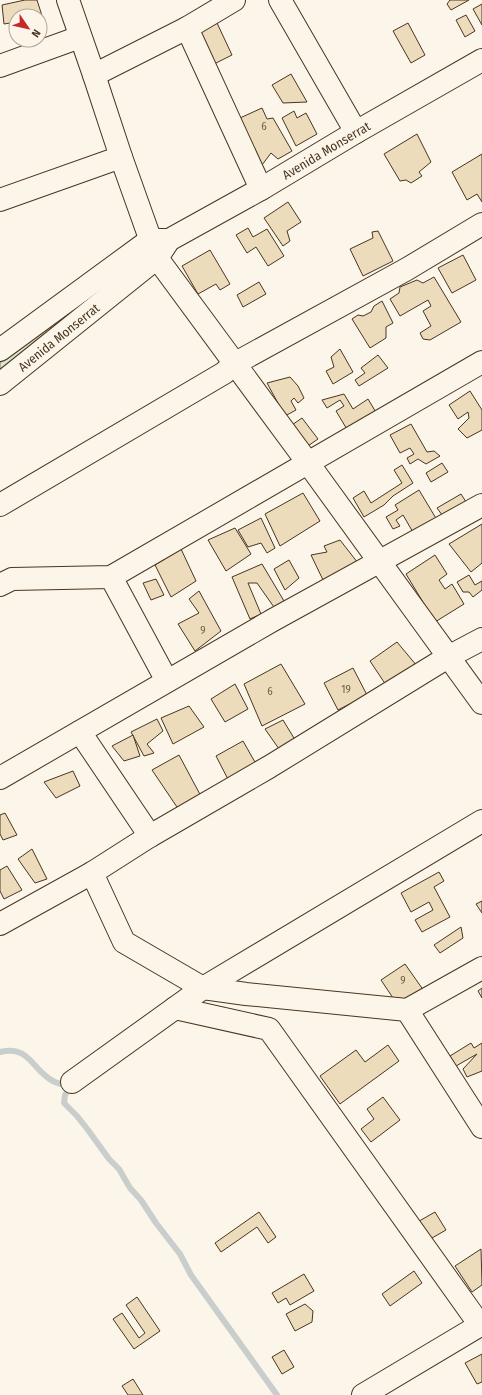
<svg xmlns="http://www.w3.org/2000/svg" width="482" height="1395" viewBox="0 0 482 1395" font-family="'Fira Sans Condensed',sans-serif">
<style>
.green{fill:#dce7d0;stroke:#887966}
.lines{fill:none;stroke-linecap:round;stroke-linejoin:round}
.stream{stroke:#c9cecd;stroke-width:6}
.building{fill:#ecdcbc;stroke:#4a3520}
.minor-casing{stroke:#4a3520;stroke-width:24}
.minor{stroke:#fbf6e9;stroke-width:22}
.labels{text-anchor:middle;stroke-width:3;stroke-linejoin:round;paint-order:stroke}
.number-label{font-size:11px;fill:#725f47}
.street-label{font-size:13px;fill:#4a3520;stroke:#fbf6e9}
</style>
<rect width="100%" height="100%" fill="#fbf6e9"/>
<polygon class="green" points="81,304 0,372 0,363 42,331"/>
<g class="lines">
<path class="stream" d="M0,1052c30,-7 31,17 53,29 3,2 8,3 12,4l3,5 -3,5 -1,8 13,13 11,14 21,29 10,10 11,19 11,12 15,23 24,31 11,21 86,120"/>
</g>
<g class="building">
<polygon points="25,0 37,0 44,22 40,25 40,16 16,16 16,22 4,24 2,5"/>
<polygon points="450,0 469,0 451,10 447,4"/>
<polygon points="482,4 482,25 473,9"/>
<polygon points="466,15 475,31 465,37 456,20"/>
<polygon points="217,23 232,55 212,65 200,38 202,31"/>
<polygon points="408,23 425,55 411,63 393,31"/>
<polygon points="291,74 307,102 283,103 272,85"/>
<polygon points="262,108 267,119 273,118 292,151 278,159 271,153 262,165 240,118"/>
<polygon points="294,111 297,118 306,113 317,134 296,146 282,118"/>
<polygon points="417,134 431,162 419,172 422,176 411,183 406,180 400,181 384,154"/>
<polygon points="482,154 482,202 477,194 467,200 452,172"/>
<polygon points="288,202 301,222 287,231 290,241 283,246 264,218"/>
<polygon points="248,228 253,237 267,229 284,256 268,266 256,247 247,253 236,235"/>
<polygon points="378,231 393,261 363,276 350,249 373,238 372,232"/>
<polygon points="210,250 230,284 220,290 216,284 198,294 182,266"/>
<polygon points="463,255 476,280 452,293 438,268"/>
<polygon points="434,277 461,322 430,340 423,339 420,333 431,326 423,311 431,306 428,300 400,316 390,299 399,293 400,287 417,280 423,283"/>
<polygon points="259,282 266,294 243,307 237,295"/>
<polygon points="382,301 393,323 386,327 386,338 370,348 352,319 358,315 363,316 371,312 374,306"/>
<polygon points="340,349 353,372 333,384 326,371 334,367 331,357"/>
<polygon points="378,355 388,368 359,386 355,380 365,373 361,368"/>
<polygon points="290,377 298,386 304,398 298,403 294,398 291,401 296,410 285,416 267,383"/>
<polygon points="470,391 482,410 482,430 467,438 458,429 469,418 468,412 458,419 449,405"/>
<polygon points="344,394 353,409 368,399 377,414 348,431 336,411 344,406 340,400 327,408 322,400"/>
<polygon points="302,418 318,439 305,448 289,427"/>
<polygon points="411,424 427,452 434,451 440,456 426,464 418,459 410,464 407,458 414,454 410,448 400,453 390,435"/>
<polygon points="442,463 448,472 431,482 426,473"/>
<polygon points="402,465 413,483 393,496 384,505 364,517 353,498 364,491 371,503 402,483 394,470"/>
<polygon points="419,490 437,520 414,534 403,515 396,520 400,526 393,529 386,517 398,510 395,505"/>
<polygon points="303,493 320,521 280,546 265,514"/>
<polygon points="461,494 468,505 445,519 437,508"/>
<polygon points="261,518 275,548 267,553 261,543 248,547 238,530"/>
<polygon points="482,524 482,563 471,572 449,544"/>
<polygon points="235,528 251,554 226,571 208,540"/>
<polygon points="340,540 358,563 324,582 311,555 327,552 324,546"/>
<polygon points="181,549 196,581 171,597 155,565"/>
<polygon points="435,555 447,574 439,580 445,589 452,584 464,604 435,622 406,574"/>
<polygon points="289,560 299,578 285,590 274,569"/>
<polygon points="262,564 284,601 276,610 257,583 248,583 261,614 250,619 232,577"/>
<polygon points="469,575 475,585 482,581 482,590 473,597 469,592 463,592 457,582"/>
<polygon points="156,579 164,595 151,600 143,583"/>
<polygon points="199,591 221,631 195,651 178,624 199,613 189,599"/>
<polygon points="397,642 417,666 386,685 370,661"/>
<polygon points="281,664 305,704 262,726 244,684"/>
<polygon points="353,668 367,695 338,710 324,683"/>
<polygon points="235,684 248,709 225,722 211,699"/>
<polygon points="189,706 204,727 173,744 161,718"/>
<polygon points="157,719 163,731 147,744 154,753 144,756 131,732"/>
<polygon points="283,720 300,748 284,756 265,729"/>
<polygon points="133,735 140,756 124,761 112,746"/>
<polygon points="243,741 260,771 231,785 216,756"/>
<polygon points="179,755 203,800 181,813 152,770"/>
<polygon points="73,771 80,786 56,798 44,782"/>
<polygon points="5,813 17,835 3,840 0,834 0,815"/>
<polygon points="32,849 47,879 35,883 18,859"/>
<polygon points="7,866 22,890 4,899 0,891 0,870"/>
<polygon points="439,872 444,881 434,887 450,917 422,932 415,920 433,910 429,902 411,912 401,893"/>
<polygon points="482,901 482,913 476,904"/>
<polygon points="461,927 463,938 440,953 434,945"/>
<polygon points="405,964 424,991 399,1007 381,980"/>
<polygon points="482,988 482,998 478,991"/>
<polygon points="471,1043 474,1048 482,1043 482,1071 467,1077 463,1069 477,1054 456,1066 450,1056"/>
<polygon points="388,1045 399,1061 340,1104 320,1076 356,1050 365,1062"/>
<polygon points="383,1097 400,1120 371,1142 361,1129 374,1119 367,1109"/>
<polygon points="259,1212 276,1237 268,1243 257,1227 221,1252 215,1243"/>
<polygon points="435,1212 446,1230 425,1242 414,1224"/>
<polygon points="481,1249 482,1285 472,1292 455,1266"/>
<polygon points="414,1271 422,1283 390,1306 382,1294"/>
<polygon points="304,1274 314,1291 290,1305 286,1298 278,1303 272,1293"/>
<polygon points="137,1297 160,1331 134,1349 113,1319 122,1313 139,1338 145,1333 126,1305"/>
<polygon points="305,1304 313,1311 312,1322 295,1331 286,1314"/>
<polygon points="284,1350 294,1367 282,1374 272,1357"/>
<polygon points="482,1354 482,1382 477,1384 465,1363"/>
<polygon points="133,1379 143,1395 128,1395 122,1386"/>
</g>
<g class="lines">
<g class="minor-casing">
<g id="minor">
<polyline points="68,0 94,75 121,157 157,258 308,463 482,703"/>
<polyline points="280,0 356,132"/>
<polyline points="187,28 261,189"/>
<polyline points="0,66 80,37"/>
<polyline points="94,75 187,28 234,0"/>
<polyline points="0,200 121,157"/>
<polyline points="0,350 150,240 165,240"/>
<path id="s1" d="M0,384l157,-126 12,-18 92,-51 95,-57 126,-72"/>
<polyline points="0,505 224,373 234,364 407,269 482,224"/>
<polyline points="111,577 167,681"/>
<polyline points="0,585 12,579 111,577 482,362"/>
<polyline points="80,732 150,836"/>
<polyline points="0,778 273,620 482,505"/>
<polyline points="92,873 124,942 203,988 246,994 407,1010 482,968"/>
<polyline points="0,924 92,873 150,836 269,767 448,657 482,639"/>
<polyline points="175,1008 269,1029 480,1325"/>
<polyline points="407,1010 482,1127"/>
<polyline points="72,1082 203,988 482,821"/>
<polyline points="363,1395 482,1324"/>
</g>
</g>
<use href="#minor" class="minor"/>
</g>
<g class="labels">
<g class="number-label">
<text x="264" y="130">6</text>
<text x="203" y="634">9</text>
<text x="346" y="693">19</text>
<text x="270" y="695">6</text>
<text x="403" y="984">9</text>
</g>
<g class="street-label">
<text dy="5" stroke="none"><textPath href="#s1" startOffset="404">Avenida Monserrat</textPath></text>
<text dy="5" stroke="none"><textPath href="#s1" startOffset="75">Avenida Monserrat</textPath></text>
</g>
</g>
<g transform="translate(28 28) rotate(124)"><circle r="19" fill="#fbf6e9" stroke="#b4a999"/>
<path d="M0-3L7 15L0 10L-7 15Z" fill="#c62828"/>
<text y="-6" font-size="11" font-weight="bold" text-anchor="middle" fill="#4a3520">N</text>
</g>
</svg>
